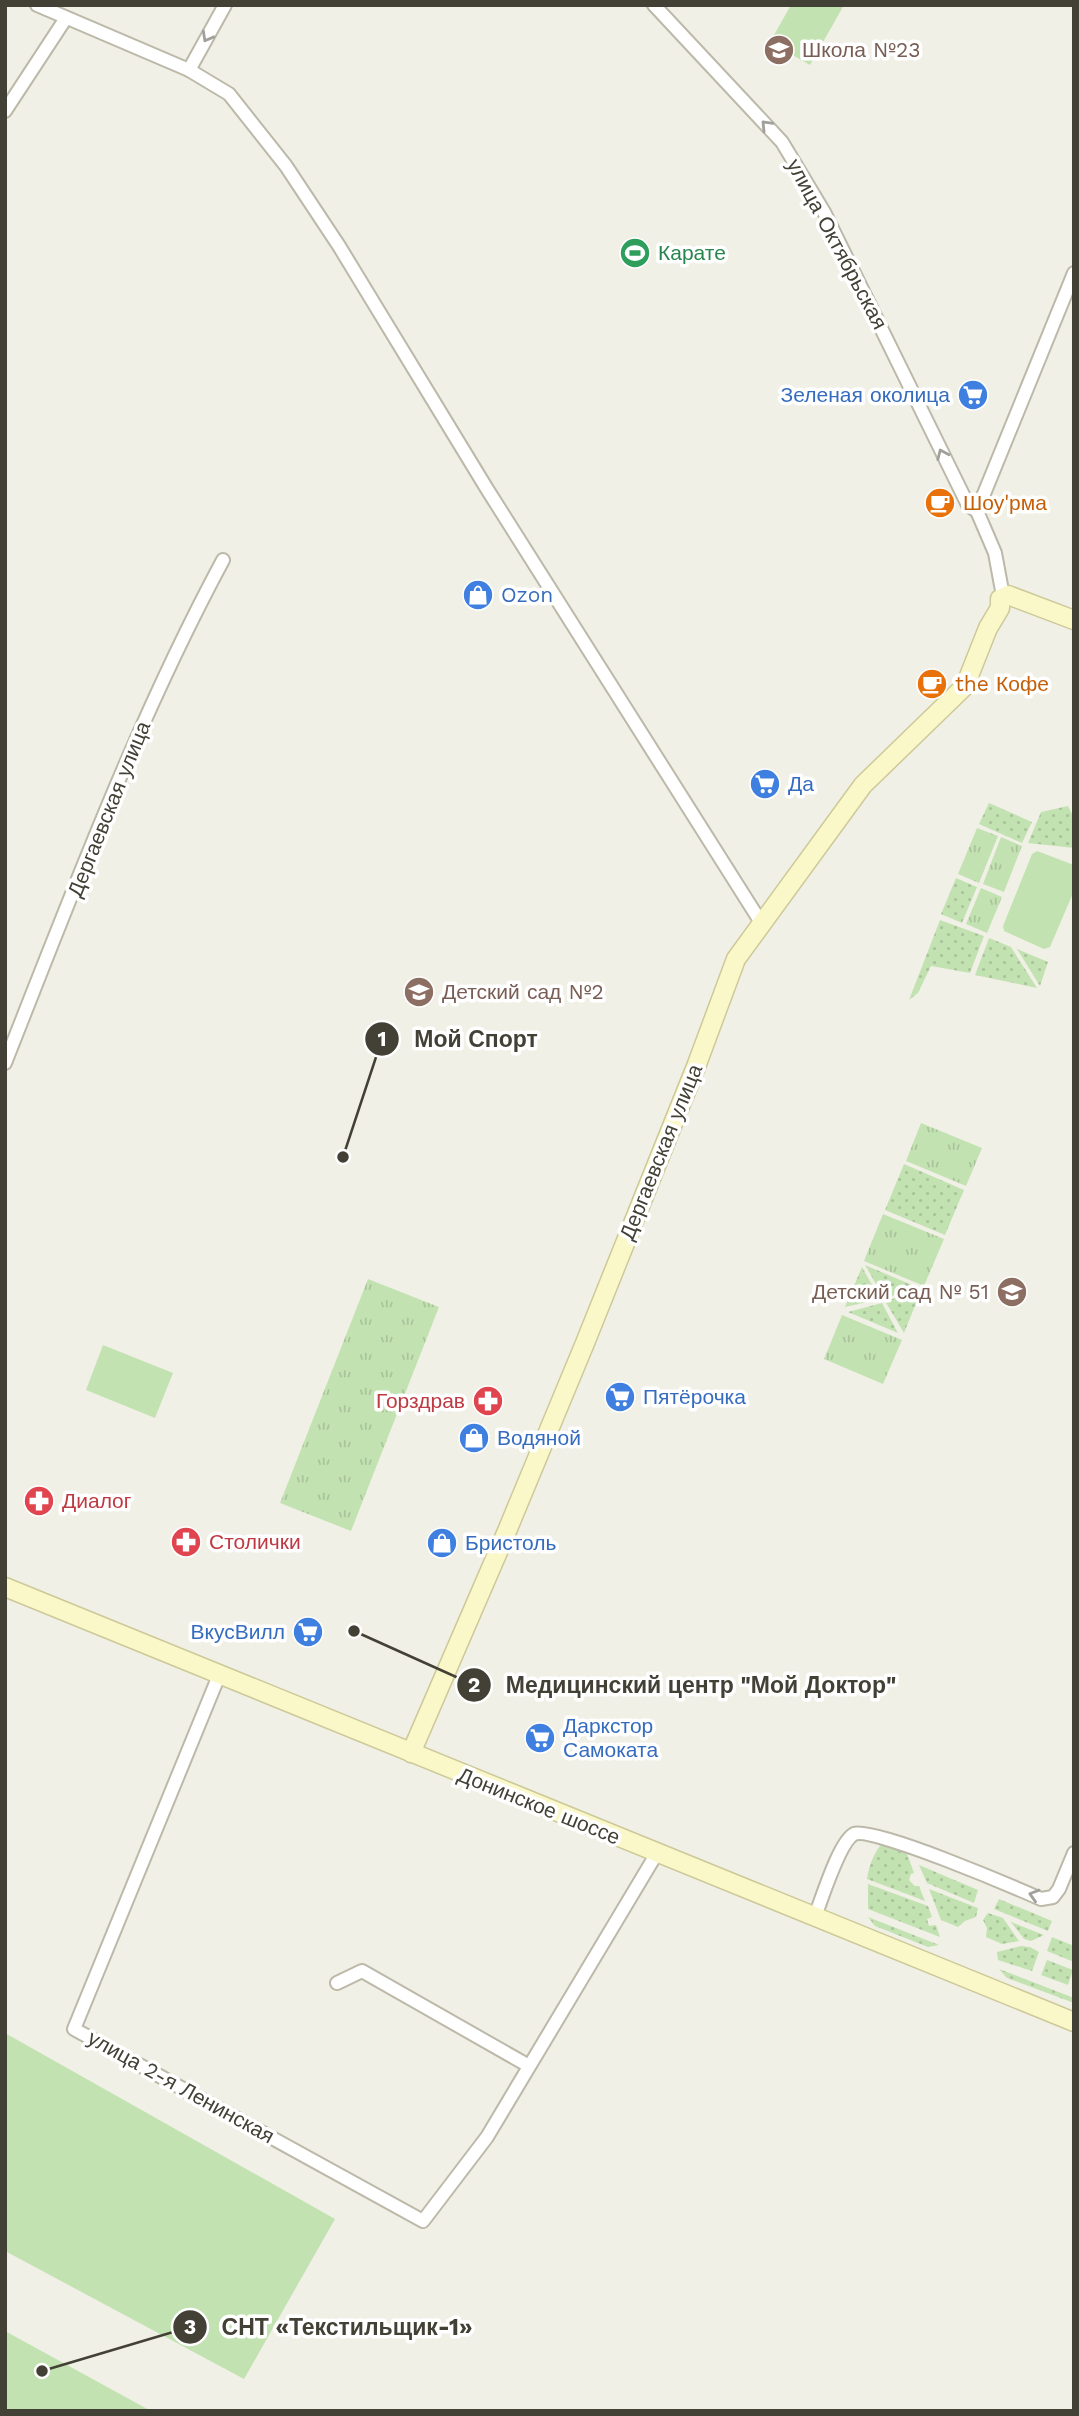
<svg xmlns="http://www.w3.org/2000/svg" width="1079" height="2416" viewBox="0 0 1079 2416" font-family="'Work Sans',sans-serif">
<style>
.grass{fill:url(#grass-dots)}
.park{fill:url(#park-tufts)}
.garden{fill:#c3e2b2}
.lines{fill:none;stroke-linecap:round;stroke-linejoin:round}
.street-casing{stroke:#bcb9a9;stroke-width:16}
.secondary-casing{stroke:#cdc999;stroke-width:21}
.street{stroke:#fff;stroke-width:12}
.secondary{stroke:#faf7c8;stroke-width:18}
.oneway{stroke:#a1a09a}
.labels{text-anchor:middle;stroke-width:7;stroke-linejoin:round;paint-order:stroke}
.education-label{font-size:21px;fill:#785e54;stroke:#fff;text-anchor:start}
.street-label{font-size:21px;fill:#434136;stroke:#fff}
.leisure-label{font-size:21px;fill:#27864d;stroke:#fff;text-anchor:start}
.shop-label{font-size:21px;fill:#366cbe;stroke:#fff;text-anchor:start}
.food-label{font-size:21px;fill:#c56008;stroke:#fff;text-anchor:start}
.health-label{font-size:21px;fill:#be3a42;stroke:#fff;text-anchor:start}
.leader{fill:none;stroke:#434136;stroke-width:2.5}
.callout-dot{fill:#434136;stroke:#fff;stroke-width:2.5}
.mark-label{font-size:21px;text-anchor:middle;font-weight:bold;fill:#fff}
.callout-label{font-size:23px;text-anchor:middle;font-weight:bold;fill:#434136;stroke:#fff;stroke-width:7;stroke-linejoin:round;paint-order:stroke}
</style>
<defs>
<pattern id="grass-dots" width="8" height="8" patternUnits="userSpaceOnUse" patternTransform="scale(1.75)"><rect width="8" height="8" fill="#c3e2b2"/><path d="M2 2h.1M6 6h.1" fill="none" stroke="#a9c39a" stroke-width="1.8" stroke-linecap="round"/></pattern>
<pattern id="park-tufts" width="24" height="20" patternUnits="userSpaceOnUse" patternTransform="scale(1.75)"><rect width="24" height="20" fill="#c3e2b2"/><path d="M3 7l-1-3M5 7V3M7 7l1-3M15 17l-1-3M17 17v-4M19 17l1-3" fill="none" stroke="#a9c39a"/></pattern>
</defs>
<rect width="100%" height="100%" fill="#f1f0e6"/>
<g class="grass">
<polygon points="989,803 1032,822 1022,843 979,824"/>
<polygon points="1068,806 1074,818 1074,848 1028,843 1041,812"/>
<polygon points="956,878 977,887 962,923 941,914"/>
<polygon points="940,920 984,936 970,973 931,966 918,993 909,1000"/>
<polygon points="989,938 1011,947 1037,988 975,975"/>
<polygon points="1017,949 1048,962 1040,986"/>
<polygon points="904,1164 964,1190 945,1235 885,1210"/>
<polygon points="865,1265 919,1288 884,1298"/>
<polygon points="862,1267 880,1299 845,1307"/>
<polygon points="921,1291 904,1333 885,1301"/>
<polygon points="882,1303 898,1333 848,1312"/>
<path d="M884,1841l21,7 9,25 -3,1 -2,6 6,6h4l6,15 -58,-22c2,-14 7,-27 17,-38z"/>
<polygon points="919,1865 978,1890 974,1903 927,1883"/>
<polygon points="868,1884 928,1906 932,1917 927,1919 929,1926 936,1925 940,1937 868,1909"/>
<polygon points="929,1889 978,1908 976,1917 965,1921 958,1927 941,1920"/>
<polygon points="999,1899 1052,1921 1048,1931 994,1909"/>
<polygon points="988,1913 1003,1918 1019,1941 1002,1944 986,1937 987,1928 983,1920"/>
<polygon points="868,1917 939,1945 928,1947 875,1926"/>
<polygon points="1011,1922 1044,1935 1031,1941 1024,1939"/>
<polygon points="1052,1937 1074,1946 1074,1962 1047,1951"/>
<polygon points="1021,1946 1030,1947 1039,1952 1032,1971 998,1960 997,1952"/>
<polygon points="1047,1960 1073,1970 1068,1985 1041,1975"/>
<polygon points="999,1969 1074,1998 1074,2003 1007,1978"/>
</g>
<g class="park">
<polygon points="977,828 998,836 979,883 958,874"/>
<polygon points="1001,837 1022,846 1004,892 983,884"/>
<polygon points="981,888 1002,897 987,933 966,924"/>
<polygon points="921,1123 982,1148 966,1186 906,1161"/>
<polygon points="883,1214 944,1239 924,1286 864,1261"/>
<polygon points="368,1279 439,1307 351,1531 280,1503"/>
<polygon points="842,1315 902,1340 883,1384 824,1359"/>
</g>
<g class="garden">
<polygon points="791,5 844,5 810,65 770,42"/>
<polygon points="1037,851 1074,865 1074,891 1050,947 1044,949 1004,931 1003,926 1032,854"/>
<polygon points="103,1345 173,1373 155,1418 86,1390"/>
<polygon points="5,2033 335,2219 244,2379 5,2251"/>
<polygon points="5,2331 151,2411 5,2411"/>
</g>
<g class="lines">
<g class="street-casing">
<g id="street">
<polyline points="37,5 189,70 229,94 286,166 339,246 487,489 762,924"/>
<polyline points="654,5 782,142 824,212 968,505 977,511"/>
<polyline points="189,70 225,5"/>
<polyline points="5,111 66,18"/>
<polyline points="1003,596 995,553 977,511 1074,273"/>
<path d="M5,1063c67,-169 132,-343 218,-503"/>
<polyline points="220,1673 74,2029 423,2221 487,2137 657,1853"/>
<path d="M815,1916c7,-17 24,-74 39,-82 18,-8 162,54 187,65l12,-2 6,-8 15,-36"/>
<polyline points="337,1983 362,1971 529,2066"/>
</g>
</g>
<g class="secondary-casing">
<g id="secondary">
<polyline points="5,1587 1074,2022"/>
<polyline points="411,1753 507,1531 585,1343 697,1064 736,959 863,785 965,686 988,628 1000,608 1000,599 1008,595 1074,620"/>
</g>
</g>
<use href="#street" class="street"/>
<use href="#secondary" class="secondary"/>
</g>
<defs><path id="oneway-chevron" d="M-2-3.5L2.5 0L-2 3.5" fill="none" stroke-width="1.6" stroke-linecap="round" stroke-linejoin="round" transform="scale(1.75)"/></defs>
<g class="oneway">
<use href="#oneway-chevron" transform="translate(207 37) rotate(119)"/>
<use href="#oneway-chevron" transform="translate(766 125) rotate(-134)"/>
<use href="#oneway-chevron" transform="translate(942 454) rotate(-114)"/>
<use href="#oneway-chevron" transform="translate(1034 1895) rotate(-163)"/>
</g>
<defs>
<g id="school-disc" transform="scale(1.575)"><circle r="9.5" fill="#8d6e63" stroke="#fff"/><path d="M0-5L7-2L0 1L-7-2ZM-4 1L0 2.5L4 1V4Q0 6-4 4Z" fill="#fff"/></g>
<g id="stadium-disc" transform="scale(1.575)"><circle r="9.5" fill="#2e9e5b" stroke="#fff"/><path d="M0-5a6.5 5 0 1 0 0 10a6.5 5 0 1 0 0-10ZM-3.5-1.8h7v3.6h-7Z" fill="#fff"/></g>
<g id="supermarket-disc" transform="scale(1.575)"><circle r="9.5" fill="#3f7fe0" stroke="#fff"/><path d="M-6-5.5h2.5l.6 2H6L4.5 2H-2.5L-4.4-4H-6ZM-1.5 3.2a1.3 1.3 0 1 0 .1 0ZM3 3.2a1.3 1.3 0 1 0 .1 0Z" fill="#fff"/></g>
<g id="cafe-disc" transform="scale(1.575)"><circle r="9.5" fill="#e8710a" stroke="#fff"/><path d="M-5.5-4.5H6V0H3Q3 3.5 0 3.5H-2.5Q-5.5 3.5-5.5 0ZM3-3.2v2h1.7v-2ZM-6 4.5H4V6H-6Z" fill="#fff"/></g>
<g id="shop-disc" transform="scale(1.575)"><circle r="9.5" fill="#3f7fe0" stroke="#fff"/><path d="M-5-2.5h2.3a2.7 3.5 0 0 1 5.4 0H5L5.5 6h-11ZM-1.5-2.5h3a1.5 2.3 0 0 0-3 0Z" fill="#fff"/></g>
<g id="pharmacy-disc" transform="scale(1.575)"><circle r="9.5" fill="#e0444e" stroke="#fff"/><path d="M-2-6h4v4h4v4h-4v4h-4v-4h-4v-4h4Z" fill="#fff"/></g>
</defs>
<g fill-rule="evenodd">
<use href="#school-disc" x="779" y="50"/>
<use href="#stadium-disc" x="635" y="253"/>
<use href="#supermarket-disc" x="973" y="395"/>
<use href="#cafe-disc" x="940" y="503"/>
<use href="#shop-disc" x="478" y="595"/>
<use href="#cafe-disc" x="932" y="684"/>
<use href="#supermarket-disc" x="765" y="784"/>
<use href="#school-disc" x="419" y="992"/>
<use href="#school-disc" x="1012" y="1292"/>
<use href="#supermarket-disc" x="620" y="1397"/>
<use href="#pharmacy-disc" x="488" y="1401"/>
<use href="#shop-disc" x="474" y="1438"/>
<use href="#pharmacy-disc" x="39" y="1501"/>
<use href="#pharmacy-disc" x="186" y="1542"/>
<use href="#shop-disc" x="442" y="1543"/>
<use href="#supermarket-disc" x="308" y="1632"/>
<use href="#supermarket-disc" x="540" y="1738"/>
</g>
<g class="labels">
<g class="education-label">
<text x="802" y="57">Школа №23</text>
<text x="442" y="999">Детский сад №2</text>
<text x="989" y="1299" text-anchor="end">Детский сад № 51</text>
</g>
<g class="street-label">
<text transform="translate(837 244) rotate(62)" y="7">улица Октябрьская</text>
<text transform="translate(109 809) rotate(-68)" y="7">Дергаевская улица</text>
<text transform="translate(661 1152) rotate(-68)" y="7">Дергаевская улица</text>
<text transform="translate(539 1806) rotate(22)" y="7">Донинское шоссе</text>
<text transform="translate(181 2087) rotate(29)" y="7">улица 2-я Ленинская</text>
</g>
<g class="leisure-label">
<text x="658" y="260">Карате</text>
</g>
<g class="shop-label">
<text x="950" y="402" text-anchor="end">Зеленая околица</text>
<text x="501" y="602">Ozon</text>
<text x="788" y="791">Да</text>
<text x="643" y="1404">Пятёрочка</text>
<text x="497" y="1445">Водяной</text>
<text x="465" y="1550">Бристоль</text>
<text x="285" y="1639" text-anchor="end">ВкусВилл</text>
<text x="563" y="1733">Даркстор<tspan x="563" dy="24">Самоката</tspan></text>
</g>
<g class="food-label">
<text x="963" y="510">Шоу'рма</text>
<text x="955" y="691">the Кофе</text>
</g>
<g class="health-label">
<text x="465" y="1408" text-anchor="end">Горздрав</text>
<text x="62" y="1508">Диалог</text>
<text x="209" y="1549">Столички</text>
</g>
</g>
<path class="leader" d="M343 1157L382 1039M354 1631L474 1685M42 2371L190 2327"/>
<g class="callout-dot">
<circle cx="343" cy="1157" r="7"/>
<circle cx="354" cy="1631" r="7"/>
<circle cx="42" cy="2371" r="7"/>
<circle cx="382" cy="1039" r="18"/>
<circle cx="474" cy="1685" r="18"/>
<circle cx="190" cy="2327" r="18"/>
</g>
<g class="mark-label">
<text x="382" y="1046">1</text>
<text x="474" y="1692">2</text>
<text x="190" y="2334">3</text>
</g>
<g class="callout-label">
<text x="476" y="1047">Мой Спорт</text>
<text x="701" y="1693">Медицинский центр "Мой Доктор"</text>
<text x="347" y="2335">СНТ «Текстильщик-1»</text>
</g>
<rect width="1079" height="2416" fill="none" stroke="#434136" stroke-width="14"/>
</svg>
